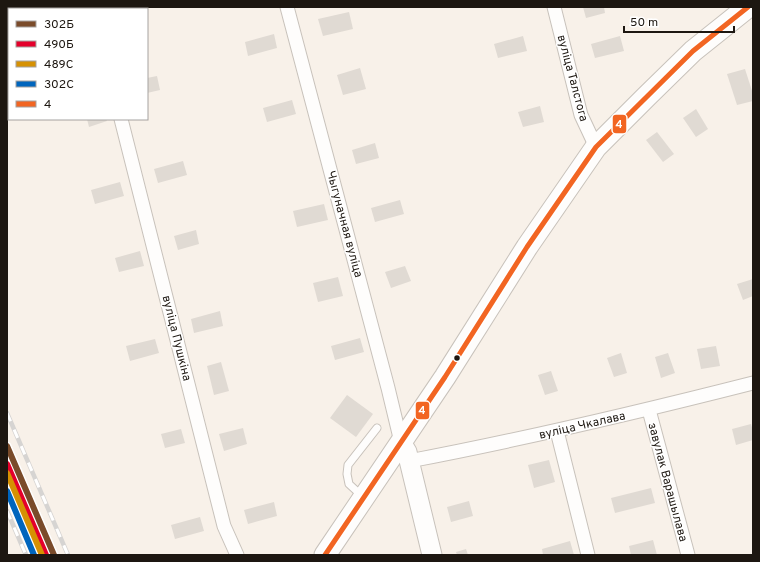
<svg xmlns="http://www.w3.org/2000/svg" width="760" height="562" viewBox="0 0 760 562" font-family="Overpass,sans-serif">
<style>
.building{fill:#e0dad3}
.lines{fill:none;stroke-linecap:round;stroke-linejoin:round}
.lane-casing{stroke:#c8c2bb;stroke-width:9}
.street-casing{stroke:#c8c2bb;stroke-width:15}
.secondary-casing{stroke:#c8c2bb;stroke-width:21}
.primary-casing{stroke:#c8c2bb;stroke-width:23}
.lane{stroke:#fefdfc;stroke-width:7}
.street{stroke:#fefdfc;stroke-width:13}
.secondary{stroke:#fefdfc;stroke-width:19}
.primary{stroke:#fefdfc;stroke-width:21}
.rail-casing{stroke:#d6d4d2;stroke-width:4.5}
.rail{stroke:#fff;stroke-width:3;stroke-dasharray:9;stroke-linecap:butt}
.bus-1-casing{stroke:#fff;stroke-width:8}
.bus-1{stroke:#f26522;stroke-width:5}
.rail-1-casing{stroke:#fff;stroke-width:9}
.rail-2-casing{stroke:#fff;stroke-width:9}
.rail-3-casing{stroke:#fff;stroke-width:9}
.rail-4-casing{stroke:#fff;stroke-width:9}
.rail-1{stroke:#7a4b2a;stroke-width:6}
.rail-2{stroke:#e4002b;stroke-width:6}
.rail-3{stroke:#d69103;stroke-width:6}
.rail-4{stroke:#0065bd;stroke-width:6}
.bus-dot{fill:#1d1711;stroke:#fff;stroke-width:1.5}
.labels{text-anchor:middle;stroke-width:3;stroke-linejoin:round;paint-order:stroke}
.street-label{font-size:12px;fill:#1d1711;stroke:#fff}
.line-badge{stroke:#fff;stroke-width:1.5}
.badge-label{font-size:11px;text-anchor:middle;font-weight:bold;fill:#fff}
</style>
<rect width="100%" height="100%" fill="#f8f1e9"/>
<g class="building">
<polygon points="123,7 143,7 143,9 117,9"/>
<polygon points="583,7 604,7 605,13 586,18"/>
<polygon points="349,12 353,29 323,36 318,19"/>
<polygon points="274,34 277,48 248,56 245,42"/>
<polygon points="523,36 527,51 498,58 494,44"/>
<polygon points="620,36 624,51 595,58 591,44"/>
<polygon points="360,68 366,89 343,95 337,75"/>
<polygon points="745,69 753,94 753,101 737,105 727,74"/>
<polygon points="157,76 160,90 147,93 147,78"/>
<polygon points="292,100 296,114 267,122 263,108"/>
<polygon points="540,106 544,122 523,127 518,112"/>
<polygon points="696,109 708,129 696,137 683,118"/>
<polygon points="87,119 106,119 107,121 89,127"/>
<polygon points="657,132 674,154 663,162 646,140"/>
<polygon points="375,143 379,158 356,164 352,150"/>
<polygon points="183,161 187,175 158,183 154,169"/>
<polygon points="120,182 124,196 95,204 91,190"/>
<polygon points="400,200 404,214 375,222 371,208"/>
<polygon points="324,204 328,220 297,227 293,211"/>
<polygon points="196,230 199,244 178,250 174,236"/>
<polygon points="140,251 144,266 119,272 115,258"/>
<polygon points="405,266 411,281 391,288 385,272"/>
<polygon points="338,277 343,296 318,302 313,283"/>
<polygon points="753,279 753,296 743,300 737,284"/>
<polygon points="220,311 223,326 194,333 191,319"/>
<polygon points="360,338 364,352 335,360 331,346"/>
<polygon points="155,339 159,353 130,361 126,346"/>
<polygon points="716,346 720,366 701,369 697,349"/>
<polygon points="621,353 627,373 614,377 607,358"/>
<polygon points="668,353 675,373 661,378 655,357"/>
<polygon points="221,362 229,391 214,395 207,366"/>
<polygon points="551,371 558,391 545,395 538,375"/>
<polygon points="347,395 373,414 356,437 330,418"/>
<polygon points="751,424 753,431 753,440 736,445 732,429"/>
<polygon points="243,428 247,444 224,451 219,434"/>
<polygon points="181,429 185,443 165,448 161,434"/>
<polygon points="549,460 555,482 534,488 528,465"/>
<polygon points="651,488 655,503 615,513 611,498"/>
<polygon points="469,501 473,516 451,522 447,507"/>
<polygon points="274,502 277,516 248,524 244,510"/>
<polygon points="200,517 204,531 175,539 171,525"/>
<polygon points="653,540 657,555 631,555 629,546"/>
<polygon points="570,541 574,555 543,555 542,549"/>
<polygon points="466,549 468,555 457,555 456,552"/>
</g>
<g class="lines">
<g class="lane-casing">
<polyline id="lane" points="362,496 349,484 347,474 348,465 377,428"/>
</g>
<g class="street-casing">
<g id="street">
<polyline points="93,7 93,9"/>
<polyline points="287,7 388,388 401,442"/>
<polyline points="554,7 581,115 596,147"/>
<polyline points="121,119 224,526 237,555"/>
<polyline points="649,410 688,555"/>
<polyline points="557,431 588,555"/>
<path d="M409,461c116,-22 230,-49 344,-78"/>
</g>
</g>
<g class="secondary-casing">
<polyline id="secondary" points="401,442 407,452 432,555"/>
</g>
<g class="primary-casing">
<polyline id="primary" points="325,555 445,377 527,247 596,147 646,97 693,51 748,7"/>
</g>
<use href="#lane" class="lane"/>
<use href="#street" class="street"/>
<use href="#secondary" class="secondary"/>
<use href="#primary" class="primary"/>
<g class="rail-casing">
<g id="rail">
<polyline points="7,413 68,555"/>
<polyline points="7,511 26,555"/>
</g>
</g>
<use href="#rail" class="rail"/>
<g class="bus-1-casing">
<polyline id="bus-1" points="325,555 445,377 527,247 596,147 693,51 748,7"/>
</g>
<use href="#bus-1" class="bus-1"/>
<g class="rail-1-casing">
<polyline id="rail-1" points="7,446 54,555"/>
</g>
<g class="rail-2-casing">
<polyline id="rail-2" points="7,464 46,555"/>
</g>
<g class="rail-3-casing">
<polyline id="rail-3" points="7,473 42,555"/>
</g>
<g class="rail-4-casing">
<polyline id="rail-4" points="7,491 34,555"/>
</g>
<use href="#rail-1" class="rail-1"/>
<use href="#rail-2" class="rail-2"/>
<use href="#rail-3" class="rail-3"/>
<use href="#rail-4" class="rail-4"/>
</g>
<circle class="bus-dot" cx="457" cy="358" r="3.5"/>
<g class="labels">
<g class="street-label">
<text transform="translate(573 78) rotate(75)" y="4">вуліца Талстога</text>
<text transform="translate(345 224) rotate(75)" y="4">Чыгуначная вуліца</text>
<text transform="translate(177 338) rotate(76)" y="4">вуліца Пушкіна</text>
<text transform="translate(582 425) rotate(-13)" y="4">вуліца Чкалава</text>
<text transform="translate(668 482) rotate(75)" y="4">завулак Варашылава</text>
</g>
</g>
<g class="line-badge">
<rect x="612" y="114" width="15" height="20" rx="4" fill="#f26522"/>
<rect x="415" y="401" width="15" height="19" rx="4" fill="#f26522"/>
</g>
<g class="badge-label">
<text x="619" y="128">4</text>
<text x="422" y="414">4</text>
</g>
<rect width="760" height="562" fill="none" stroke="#1d1711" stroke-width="16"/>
<rect x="8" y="8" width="140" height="112" fill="#ffffff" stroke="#a5a2a0"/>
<rect x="16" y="21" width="20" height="6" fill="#7a4b2a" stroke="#a5a2a0"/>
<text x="44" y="28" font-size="12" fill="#1d1711">302Б</text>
<rect x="16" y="41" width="20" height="6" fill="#e4002b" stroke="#a5a2a0"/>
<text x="44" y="48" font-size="12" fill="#1d1711">490Б</text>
<rect x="16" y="61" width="20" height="6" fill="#d69103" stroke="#a5a2a0"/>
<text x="44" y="68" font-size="12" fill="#1d1711">489С</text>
<rect x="16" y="81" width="20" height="6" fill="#0065bd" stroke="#a5a2a0"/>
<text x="44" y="88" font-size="12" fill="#1d1711">302С</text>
<rect x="16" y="101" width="20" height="6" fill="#f26522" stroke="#a5a2a0"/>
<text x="44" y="108" font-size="12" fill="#1d1711">4</text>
<path d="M624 26v6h110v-6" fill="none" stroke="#1d1711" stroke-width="2"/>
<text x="630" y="26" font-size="12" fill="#1d1711" stroke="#ffffff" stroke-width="3" paint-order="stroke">50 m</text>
</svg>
